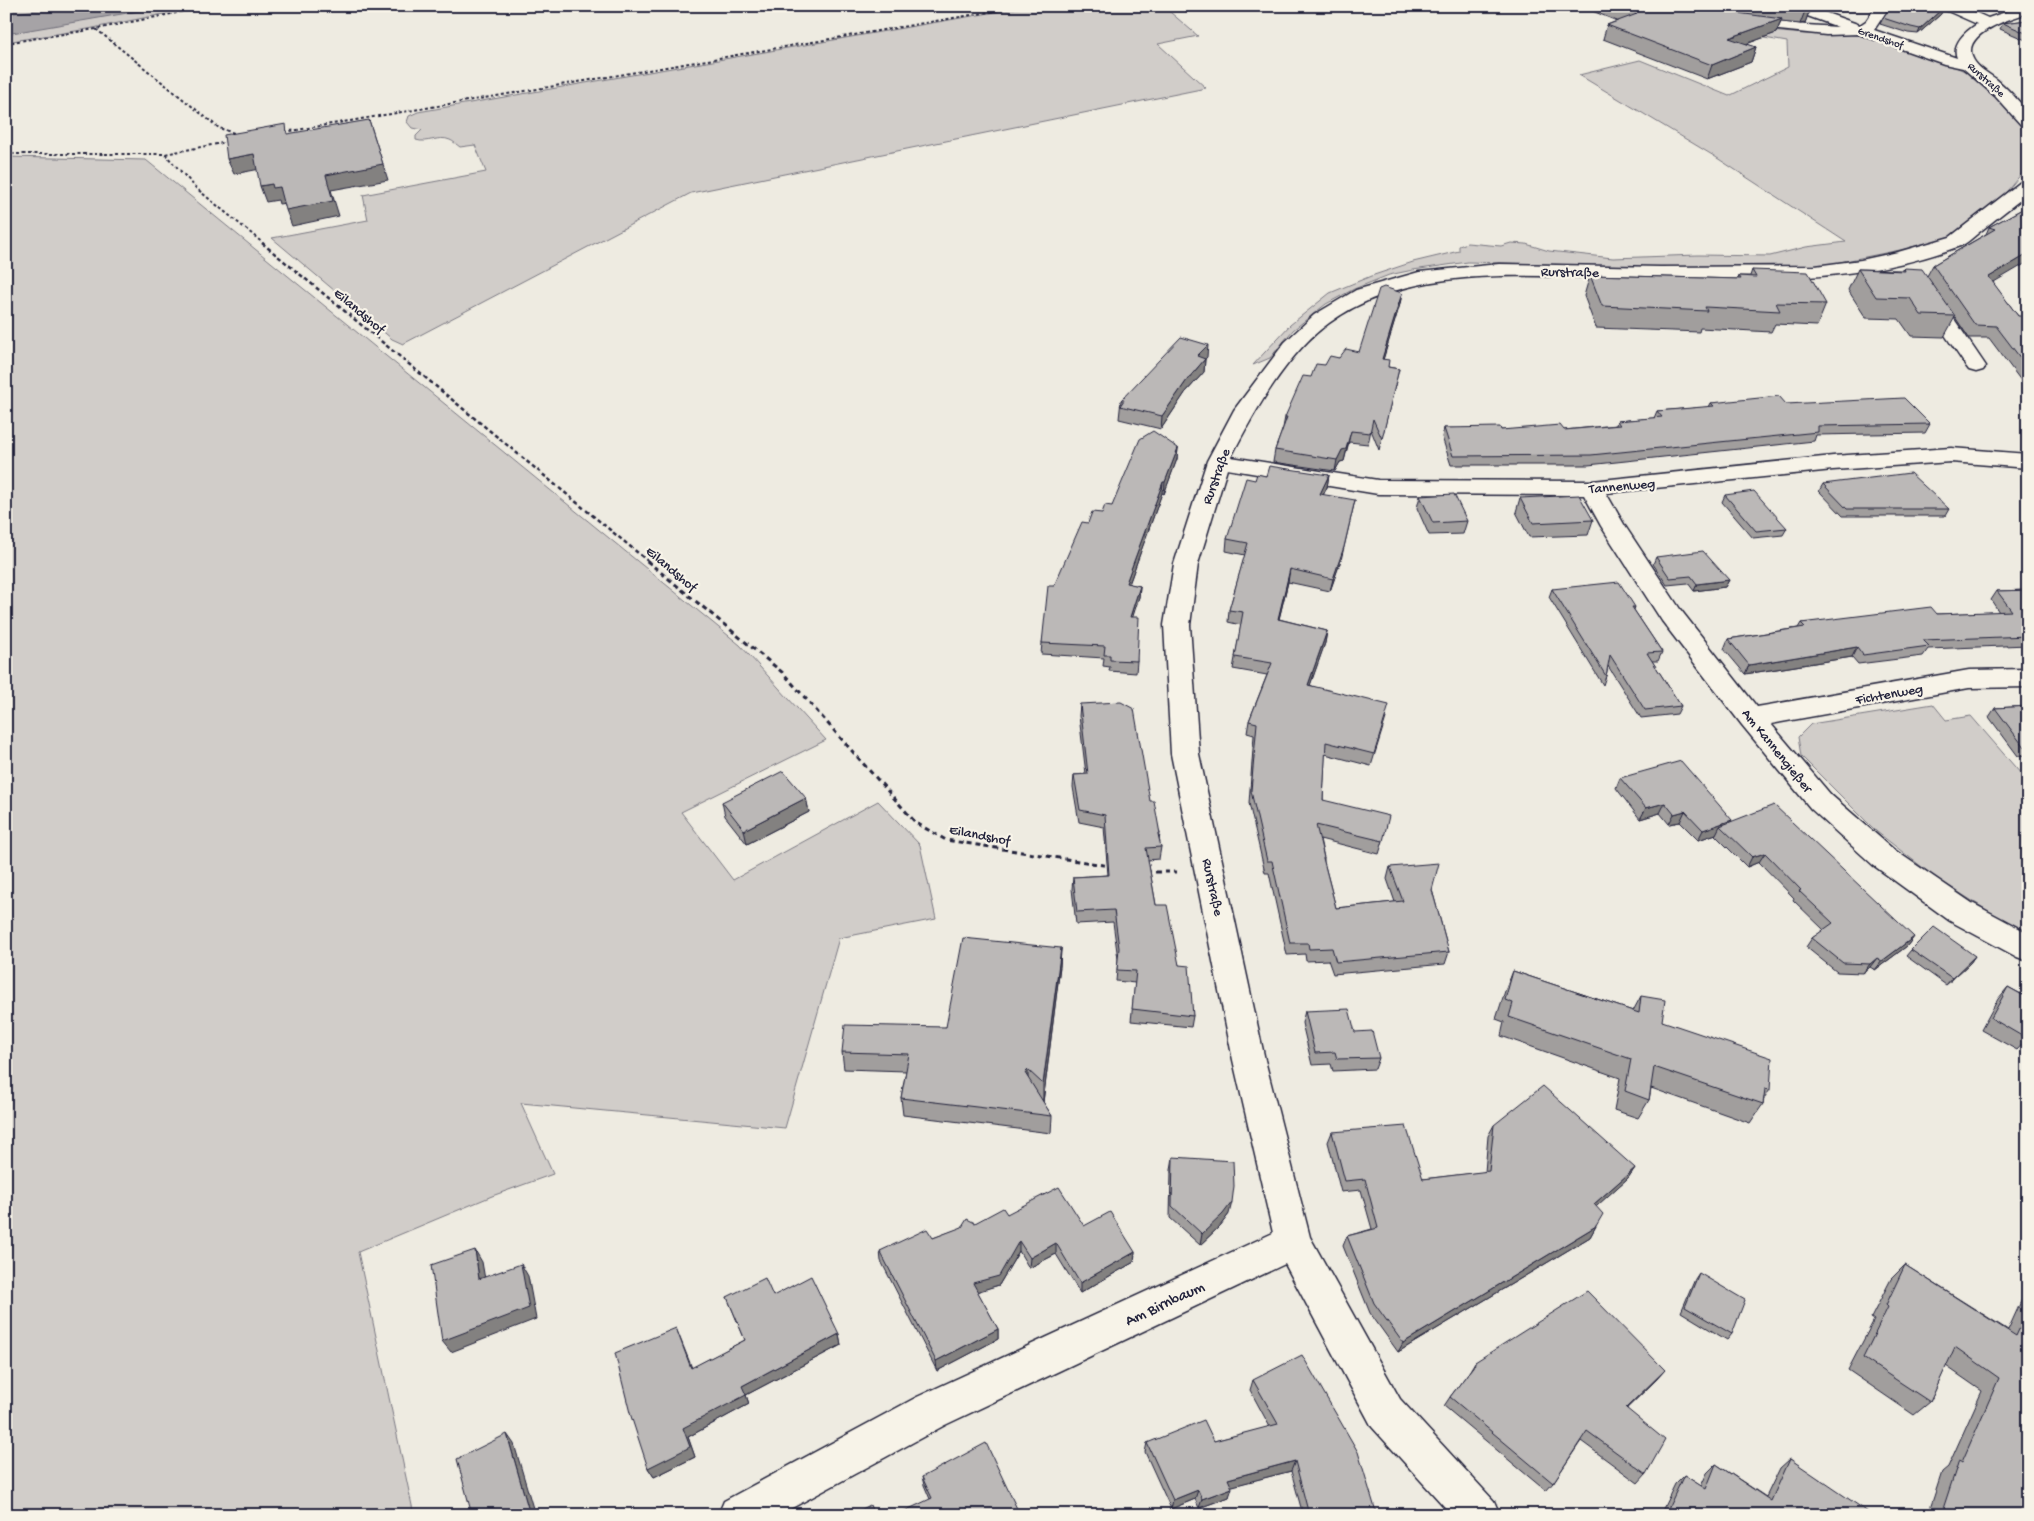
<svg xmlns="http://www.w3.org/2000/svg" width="2034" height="1521" viewBox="0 0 2034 1521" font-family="'Gochi Hand',sans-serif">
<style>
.green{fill:#d1cdc9;stroke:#7a7882}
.water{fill:#a6a3a6;stroke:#716f7b}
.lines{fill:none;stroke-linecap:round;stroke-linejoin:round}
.minor-casing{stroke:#22223b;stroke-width:3}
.path-far2{stroke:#22223b;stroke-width:2;stroke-dasharray:3 2.5;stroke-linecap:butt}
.path-far1{stroke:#22223b;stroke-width:2.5;stroke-dasharray:4 3;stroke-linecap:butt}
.path{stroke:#22223b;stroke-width:3;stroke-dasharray:5 4;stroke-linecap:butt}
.minor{fill:#f7f3e8;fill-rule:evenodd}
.wall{fill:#a19e9d;stroke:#22223b}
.shaded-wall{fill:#838180;stroke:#22223b}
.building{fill:#bbb8b7;stroke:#22223b}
.labels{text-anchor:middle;stroke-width:4.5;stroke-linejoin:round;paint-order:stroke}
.far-street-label{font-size:11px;fill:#22223b;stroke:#f7f3e8}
.street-label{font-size:14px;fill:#22223b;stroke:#f7f3e8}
.near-street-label{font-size:16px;fill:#22223b;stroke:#f7f3e8}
</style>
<rect width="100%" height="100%" fill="#eeebe1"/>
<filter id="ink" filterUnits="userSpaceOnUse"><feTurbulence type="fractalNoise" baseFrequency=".02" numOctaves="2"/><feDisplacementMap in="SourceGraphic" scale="10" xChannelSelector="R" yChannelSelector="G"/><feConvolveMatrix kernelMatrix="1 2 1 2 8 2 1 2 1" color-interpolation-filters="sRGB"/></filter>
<g filter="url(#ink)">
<g class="green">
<polygon points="6,6 204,6 88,29 6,42"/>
<path d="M1030,6h133l35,30 -40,8 48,44 -515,105 -288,151 -11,-5 -120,-101 96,-18 -5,-25 123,-23 -11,-27 -15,2c-3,-2 -7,-6 -10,-7 -11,-5 -23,4 -34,0v-4l6,-6 -10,-2 -5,-6 2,-6 9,-4z"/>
<polygon points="1719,30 1759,30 1804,34 1859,33 1949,64 1982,79 2025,130 2028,140 2028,166 1997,203 1954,236 1900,250 1815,267 1654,267 1468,262 1413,270 1389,275 1354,289 1326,304 1293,330 1270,358 1253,365 1290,325 1330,293 1371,276 1413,262 1459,251 1459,246 1467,243 1501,246 1511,243 1526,244 1549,251 1613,258 1698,255 1770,256 1806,247 1846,242 1714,156 1579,75 1640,60 1729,96 1788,67 1787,42"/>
<polygon points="6,157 146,160 740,645 826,740 681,812 733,880 878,801 920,845 936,919 839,938 785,1128 521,1103 553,1174 492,1196 358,1252 414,1515 6,1515"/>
<polygon points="1933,704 1946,720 1971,716 2028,782 2028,932 2004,921 1936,878 1877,832 1801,756 1798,737 1811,724"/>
</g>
<polygon class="water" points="70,6 168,6 6,34 6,14"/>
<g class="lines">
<g class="minor-casing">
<g id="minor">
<path d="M1786,6h21l53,19 6,-4 8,-12h10l2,3 -12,18 83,28c-6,-14 9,-27 20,-34l-34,-15 -2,-3h20l27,12 26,-9 14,-3v7c-19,6 -72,22 -53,49 5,7 14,12 21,17 12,10 22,21 32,33v16l-6,-2 -27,-30 -32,-28 -19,-4 -85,-30 -33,1 -85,-9 -5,-1 -2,-3 2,-3 5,-1 65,7 32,2 -50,-18z"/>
<path d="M2028,180v14c-16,12 -31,24 -46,36 -7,5 -14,13 -22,16 -108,41 -229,34 -343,32 -95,-2 -208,-14 -288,45 -41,29 -75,89 -98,134l147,23 214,1 241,-25 118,-8 77,6v14l-77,-6 -118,8 -227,23 19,33 55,83 77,98 212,-37 59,-1v18l-59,1 -198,36 60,71 62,54 79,54 56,30v28l-11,-4 -67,-36 -77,-56 -62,-56 -69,-84 -80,-104 -61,-95 -17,-31 -206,-1 -151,-25 -29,95 -8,61 9,129 66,306 45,177 90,162 94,102 6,14h-48l-80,-88 -87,-163 -340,161 -166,90h-61l6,-14 193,-104 356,-164 -40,-173 -62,-306 -7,-129 10,-61 33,-103 27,-51 51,-68 29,-27 42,-25 63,-18 80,-8 161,3 155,-1 46,-6 37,-8 52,-15 72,-56z"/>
<polygon points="1928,289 1935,291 1986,366 1983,370 1976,372 1969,370 1966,366 1918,295 1921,291"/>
</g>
</g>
<g class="path-far2">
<polyline points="96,29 219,128 237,134"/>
<polyline points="6,43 96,29 211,6"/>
<polyline points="285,132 1024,6"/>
<polyline points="6,154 165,154 227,142"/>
<polyline points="165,154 196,188 264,244"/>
</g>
<polyline class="path-far1" points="262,243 649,562"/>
<g class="path">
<polyline points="647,561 783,673 916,823 946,840 1110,866"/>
<polyline points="1146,872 1177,872"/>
</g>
<use href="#minor" class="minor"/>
</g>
<g class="wall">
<polygon points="1580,6 1802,6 1810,9 1805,23 1800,24 1781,22 1776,33 1746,44 1756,47 1751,62 1707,79 1603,39 1607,25 1617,21"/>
<polygon points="1887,6 1936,6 1941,14 1918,34 1908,33 1880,24 1883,18 1887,12 1886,9"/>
<polygon points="2028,20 2028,41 2000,29 2003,23"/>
<polygon points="2028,206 1993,283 2018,316 2028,320 2028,390 1989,338 1969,338 1955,317 1944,337 1911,336 1899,319 1866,318 1848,290 1858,269 1902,270 1904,268 1927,276 1933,265 1986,234 1989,227"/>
<polygon points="1752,270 1826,304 1817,326 1775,324 1771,332 1700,328 1699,332 1596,328 1584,296 1590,275 1738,279 1739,276 1750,276"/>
<polygon points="1402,293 1400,304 1383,359 1388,367 1399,369 1379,450 1371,430 1368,444 1349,442 1344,461 1340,462 1335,471 1273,462 1275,450 1283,428 1285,417 1311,377 1325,365 1339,358 1359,352"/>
<polygon points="1207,357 1205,359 1204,372 1185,393 1161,429 1119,419 1121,400"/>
<polygon points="1711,403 1786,404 1930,424 1925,433 1816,435 1814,441 1588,465 1451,465 1442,437 1444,428 1501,430 1564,430 1616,425 1617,421 1654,418 1657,411 1709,407"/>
<polygon points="1178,448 1177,459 1164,494 1162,493 1129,584 1140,586 1139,597 1132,617 1137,661 1136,673 1109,671 1110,667 1103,666 1104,658 1041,654 1042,643 1054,586 1088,523 1112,506"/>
<polygon points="1329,475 1327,487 1323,495 1341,560 1330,591 1288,582 1279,619 1327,631 1325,643 1310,685 1386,718 1371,766 1325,754 1323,800 1383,841 1379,854 1320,839 1324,858 1324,862 1336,908 1395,902 1387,879 1390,867 1432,890 1449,952 1445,964 1333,974 1328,960 1306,961 1305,954 1287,955 1269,873 1265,873 1249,803 1254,735 1247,733 1249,721 1267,675 1233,669 1241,625 1228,622 1229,610 1245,555 1226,551 1227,539 1255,480 1266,476"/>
<polygon points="1823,484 1949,509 1945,516 1843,516 1819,491"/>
<polygon points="1725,495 1787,528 1783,535 1753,538 1722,502"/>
<polygon points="1420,496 1467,521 1463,534 1429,535 1417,508"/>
<polygon points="1520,498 1593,520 1588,535 1529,537 1516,512"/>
<polygon points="1656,557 1729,580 1725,587 1694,591 1688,583 1667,585 1653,564"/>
<polygon points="1552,589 1635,607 1634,610 1662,652 1658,661 1652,661 1681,706 1677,714 1641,718 1608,666 1606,676 1603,685 1549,597"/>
<polygon points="2028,590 2028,645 1928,649 1923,656 1858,664 1852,657 1745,674 1724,649 1728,639 1798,628 1801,623 1937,614 1999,612 1991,600 1997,591"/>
<polygon points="1080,704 1150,801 1160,834 1159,841 1161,847 1159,859 1148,860 1156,905 1179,965 1193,1016 1191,1027 1131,1021 1135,983 1116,981 1118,959 1113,922 1076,924 1072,889 1073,877 1108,875 1104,827 1079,822 1073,787 1074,775 1086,774 1079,716"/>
<polygon points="2028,706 2028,755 2018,756 1989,717 1995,708"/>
<polygon points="1620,778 1732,820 1731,821 1914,937 1907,946 1875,970 1870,967 1863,973 1837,972 1806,947 1812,938 1824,930 1793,900 1794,898 1759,862 1747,867 1715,835 1716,834 1698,840 1680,822 1669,824 1660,813 1640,819 1616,788"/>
<polygon points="806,798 809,812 747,844 725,816 722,802"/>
<polygon points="1061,948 1060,966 1043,1102 1052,1116 1051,1133 903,1115 901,1098 906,1071 844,1069 842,1052 946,1027"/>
<polygon points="1911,950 1975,956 1970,963 1946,985 1906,956"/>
<polygon points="1513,971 1633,1011 1641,996 1662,1021 1770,1090 1764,1098 1763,1104 1750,1123 1651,1088 1649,1100 1638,1118 1614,1110 1620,1078 1501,1036 1504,1022 1496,1019 1505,991"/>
<polygon points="2008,987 2023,995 2028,987 2028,1038 2017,1050 1981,1030 1998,999"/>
<polygon points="1305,1011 1355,1032 1379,1058 1375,1069 1333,1071 1331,1064 1312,1065 1302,1023"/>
<polygon points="1494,1125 1635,1168 1628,1178 1596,1206 1596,1226 1590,1237 1398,1352 1370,1313 1343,1246 1347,1236 1372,1229 1361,1190 1341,1192 1328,1142 1332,1132 1423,1179 1485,1172 1488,1136"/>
<polygon points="1173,1157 1229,1214 1220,1226 1200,1245 1170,1218 1171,1170"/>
<polygon points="1007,1214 1084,1226 1135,1252 1134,1262 1080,1293 1056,1254 1029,1268 1019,1251 999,1285 977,1291 998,1329 998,1339 937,1371 881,1261 880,1251 933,1238 975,1223"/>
<polygon points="1905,1265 2008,1330 2028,1286 2028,1515 1928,1515 1942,1472 1948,1467 1982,1391 1946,1366 1930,1402 1914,1415 1848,1370 1874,1320 1871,1318 1891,1279"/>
<polygon points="1699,1273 1732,1334 1727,1340 1681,1312 1695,1279"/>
<polygon points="773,1296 839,1334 841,1345 746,1395 749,1404 688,1437 695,1457 654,1477 648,1468 676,1328 692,1368 745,1340 727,1297"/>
<polygon points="1475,1362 1657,1379 1627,1408 1646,1474 1638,1483 1581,1441 1553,1483 1546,1491 1444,1406 1450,1397 1469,1372"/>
<polygon points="1253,1380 1377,1515 1303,1515 1291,1471 1231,1486 1229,1497 1199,1508 1195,1499 1171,1509 1145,1452 1147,1443 1214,1441 1270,1427 1250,1390"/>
<polygon points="1790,1459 1866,1515 1660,1515 1675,1484 1684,1475 1701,1486 1707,1473 1716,1464 1766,1497 1780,1468"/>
<polygon points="922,1477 1020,1515 930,1499 924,1485"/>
</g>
<g class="shaded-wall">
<polygon points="1721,6 1727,6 1724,14 1719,15"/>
<polygon points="1943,8 1941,14 1918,34 1920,29"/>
<polygon points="1810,9 1805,23 1800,24 1805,11"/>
<polygon points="1782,19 1776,33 1724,52 1729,38"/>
<polygon points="1756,47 1751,62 1707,79 1712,65"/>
<polygon points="369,120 388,180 331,190 339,216 292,226 286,210 326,175"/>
<polygon points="254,154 260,169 234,174 227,159"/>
<polygon points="272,184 280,187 286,203 279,204 278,200 266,202 260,186"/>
<polygon points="2028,254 2028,262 1982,289 1989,277"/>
<polygon points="1402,293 1400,304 1380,370 1382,359"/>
<polygon points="1208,345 1207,357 1196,369 1197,356"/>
<polygon points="1205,359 1204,372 1185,393 1161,429 1162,416 1187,380"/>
<polygon points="1351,431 1344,461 1340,462 1335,471 1337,460"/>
<polygon points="1178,448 1177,459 1164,494 1165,482"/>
<polygon points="1329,475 1327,487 1318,506 1320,494"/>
<polygon points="1163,482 1162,493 1125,595 1126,583"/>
<polygon points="1355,500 1341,560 1330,591 1333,579"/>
<polygon points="1290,569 1288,582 1276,631 1278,619"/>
<polygon points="1729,580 1725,587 1694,591 1697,584"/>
<polygon points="1140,586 1139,597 1129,629 1130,617"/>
<polygon points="1327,631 1325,643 1306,697 1308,685"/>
<polygon points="1857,647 1852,657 1745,674 1749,665"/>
<polygon points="806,798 809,812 747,844 744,830"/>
<polygon points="1665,803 1660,813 1640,819 1646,808"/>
<polygon points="1685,811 1680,822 1669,824 1674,814"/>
<polygon points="1732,820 1726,830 1720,826 1716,834 1698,840 1703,830"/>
<polygon points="1765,853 1759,862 1747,867 1752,857"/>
<polygon points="1914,937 1907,946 1875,970 1882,961"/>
<polygon points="1061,948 1060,966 1043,1102 1043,1084"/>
<polygon points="1975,956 1970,963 1946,985 1952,978"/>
<polygon points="1877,958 1870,967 1863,973 1870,964"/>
<polygon points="1028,1070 1028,1088 1025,1073"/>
<polygon points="1635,1168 1628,1178 1588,1214 1594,1204"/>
<polygon points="1232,1202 1229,1214 1220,1226 1200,1245 1202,1234"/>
<polygon points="1596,1226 1590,1237 1398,1352 1403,1343"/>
<polygon points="1019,1241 1019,1251 999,1285 973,1293 973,1283"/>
<polygon points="1056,1243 1056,1254 1029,1268 1030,1258"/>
<polygon points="475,1250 482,1262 487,1291 479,1279"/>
<polygon points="1135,1252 1134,1262 1080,1293 1080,1283"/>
<polygon points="521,1264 528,1276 536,1319 451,1352 442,1341"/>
<polygon points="998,1329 998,1339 937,1371 936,1361"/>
<polygon points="839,1334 841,1345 746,1395 749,1404 688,1437 695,1457 654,1477 648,1468 683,1428 742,1386"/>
<polygon points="1665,1370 1657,1379 1618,1417 1626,1408"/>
<polygon points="507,1434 514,1444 535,1515 530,1515"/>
<polygon points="1295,1461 1291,1471 1225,1488 1228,1479"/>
<polygon points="1232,1488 1229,1497 1199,1508 1202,1499"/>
<polygon points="1198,1490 1195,1499 1171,1509 1173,1500"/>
</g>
<g class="building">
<polygon points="1618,6 1721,6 1720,7 1723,11 1782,19 1729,38 1756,47 1712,65 1607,25 1637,14"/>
<polygon points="1772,6 1802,6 1810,9 1805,11"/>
<polygon points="1890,6 1936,6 1943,8 1920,29 1911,27 1883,18 1890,7"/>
<polygon points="2028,20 2028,34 2003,23"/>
<polygon points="369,120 383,164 326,175 333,201 286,210 280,187 273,188 272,184 260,186 254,154 227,159 224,135 286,124 287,134"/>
<polygon points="2028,206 2028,254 1989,277 2018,316 2025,316 2028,320 2028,368 1996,326 1975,325 1933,265 1995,229 1989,227"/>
<polygon points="1904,268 1922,269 1955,316 1921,315 1910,298 1876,297 1858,269 1905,271"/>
<polygon points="1752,270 1808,272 1826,304 1776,303 1780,311 1705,307 1707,311 1602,306 1590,275 1741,279 1739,276 1756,277"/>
<polygon points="1384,287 1402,293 1382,359 1389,360 1388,367 1399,369 1382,439 1373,419 1370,433 1351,431 1346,449 1342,450 1337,460 1275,450 1287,417 1285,417 1303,376 1311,377 1316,364 1325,365 1330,356 1339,358 1346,349 1359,352 1379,289"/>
<polygon points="1181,337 1208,345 1197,356 1205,359 1187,380 1162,416 1120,406 1124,400 1121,400"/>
<polygon points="1779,396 1786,404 1904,398 1930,424 1818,426 1818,432 1591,455 1453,456 1444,428 1500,427 1501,430 1560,425 1564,430 1620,425 1617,421 1662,417 1657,411 1714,406 1711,403"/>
<polygon points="1153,431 1178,448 1165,482 1163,482 1126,583 1140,586 1130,617 1139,617 1137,661 1110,660 1110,655 1104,655 1105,646 1042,643 1048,586 1054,586 1082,522 1088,523 1092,512 1102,513 1105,505 1112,506 1140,439"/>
<polygon points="1269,466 1329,475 1320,494 1355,500 1344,547 1333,579 1290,569 1278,619 1327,631 1308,685 1389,705 1374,754 1326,742 1323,800 1389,816 1383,841 1316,825 1324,858 1323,858 1336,908 1403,901 1390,867 1439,863 1432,890 1449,952 1336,962 1332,948 1309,949 1308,943 1290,943 1272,861 1267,861 1251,791 1257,723 1249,721 1272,663 1235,657 1243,612 1229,610 1248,543 1227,539 1246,478 1255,480 1257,474 1266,476"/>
<polygon points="1910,473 1949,509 1847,509 1823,484"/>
<polygon points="1754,491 1787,528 1756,531 1725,495"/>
<polygon points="1454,494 1467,521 1433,523 1420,496"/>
<polygon points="1579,495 1593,520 1533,523 1520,498"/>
<polygon points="1703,551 1729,580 1697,584 1691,576 1670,578 1656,557"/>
<polygon points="1619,582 1635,607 1632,607 1662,652 1647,653 1681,706 1645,710 1610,655 1606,676 1552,589"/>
<polygon points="2028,590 2028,636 1923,640 1929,646 1863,655 1857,647 1749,665 1728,639 1805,627 1801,623 1931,607 1937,614 2012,611 1997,591"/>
<polygon points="1121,702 1134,709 1150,801 1154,801 1160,834 1158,834 1161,847 1146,848 1156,905 1167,905 1179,965 1189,966 1193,1016 1132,1009 1136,971 1117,970 1119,948 1114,910 1077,912 1073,877 1109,875 1105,815 1080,810 1074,775 1088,774 1080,704"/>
<polygon points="2028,706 2028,746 2024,747 1995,708"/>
<polygon points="1681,761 1732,820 1703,830 1685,811 1674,814 1665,803 1646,808 1620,778"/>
<polygon points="783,771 806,798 744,830 722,802"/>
<polygon points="1774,805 1914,937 1882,961 1877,958 1870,964 1843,963 1812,938 1833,923 1799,891 1801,890 1765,853 1752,857 1720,826"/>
<polygon points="1934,927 1975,956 1952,978 1911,950"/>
<polygon points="963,938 1061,948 1043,1084 1028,1070 1025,1073 1052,1116 901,1098 909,1054 842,1052 845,1025 946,1027"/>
<polygon points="1513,971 1639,1013 1641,996 1665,1000 1662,1021 1772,1058 1770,1090 1765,1089 1763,1104 1654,1067 1649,1100 1625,1091 1631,1059 1509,1017 1513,1003 1505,1000"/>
<polygon points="2008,987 2026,997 2028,993 2027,1039 1991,1018"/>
<polygon points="1349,1009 1355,1032 1372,1031 1379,1058 1337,1059 1335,1052 1315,1053 1305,1011"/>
<polygon points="1543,1086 1635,1168 1594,1204 1603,1214 1596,1226 1403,1343 1374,1303 1347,1236 1378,1228 1365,1179 1345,1181 1332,1132 1406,1126 1423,1179 1489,1171 1494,1125"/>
<polygon points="1173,1157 1233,1161 1234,1186 1232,1202 1223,1214 1202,1234 1172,1206"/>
<polygon points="1059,1187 1084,1226 1110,1212 1135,1252 1080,1283 1056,1243 1030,1258 1019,1241 999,1276 973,1283 998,1329 936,1361 880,1251 927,1229 933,1238 962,1227 967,1219 975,1223 1003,1208 1007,1214"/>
<polygon points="475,1250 479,1279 521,1264 529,1308 442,1341 431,1265"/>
<polygon points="1905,1265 2016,1336 2028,1310 2028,1515 1941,1515 1959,1460 1962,1462 1999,1378 1955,1347 1930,1402 1863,1358 1888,1307 1886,1305"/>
<polygon points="1699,1273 1745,1300 1732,1334 1685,1307"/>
<polygon points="811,1276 839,1334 742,1386 746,1395 683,1428 690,1447 648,1468 630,1413 615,1353 676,1328 691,1368 745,1340 727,1297 765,1278 773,1296"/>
<polygon points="1587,1291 1665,1370 1626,1408 1665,1440 1646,1474 1587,1431 1553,1483 1450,1397 1475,1364 1475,1362"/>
<polygon points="1302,1355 1358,1452 1377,1515 1309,1515 1295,1461 1228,1479 1232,1488 1202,1499 1198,1490 1173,1500 1147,1443 1204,1420 1214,1441 1278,1424 1253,1380"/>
<polygon points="507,1434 530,1515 472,1515 457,1459"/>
<polygon points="986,1443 1020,1515 896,1515 932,1498 922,1477"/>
<polygon points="1790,1459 1868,1512 1866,1515 1665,1515 1684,1475 1706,1489 1716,1464 1771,1501"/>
<polygon points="870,1505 874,1515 851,1515"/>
</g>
</g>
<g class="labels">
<g class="far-street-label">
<text transform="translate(1881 37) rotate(19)" y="4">Grendshof</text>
<text transform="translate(1987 79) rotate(42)" y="4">Rurstraße</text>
</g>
<g class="street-label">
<text transform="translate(1570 271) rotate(1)" y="5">Rurstraße</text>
<text transform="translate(360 310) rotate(40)" y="5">Eilandshof</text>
<text transform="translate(1215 476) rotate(-70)" y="5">Rurstraße</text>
<text transform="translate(1622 485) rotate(-5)" y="5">Tannenweg</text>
<text transform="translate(672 568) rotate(40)" y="5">Eilandshof</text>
<text transform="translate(1889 693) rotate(-10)" y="5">Fichtenweg</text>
<text transform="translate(1778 750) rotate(51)" y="5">Am Kannengießer</text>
<text transform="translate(980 834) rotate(11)" y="5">Eilandshof</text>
<text transform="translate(1214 887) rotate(78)" y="5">Rurstraße</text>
</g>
<g class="near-street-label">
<text transform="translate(1164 1302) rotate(-25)" y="6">Am Birnbaum</text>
</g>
</g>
<rect width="2034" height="1521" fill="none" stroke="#f7f3e8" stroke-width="25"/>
<rect x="12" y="12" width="2009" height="1496" fill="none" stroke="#22223b" stroke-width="2" filter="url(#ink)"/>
</svg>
